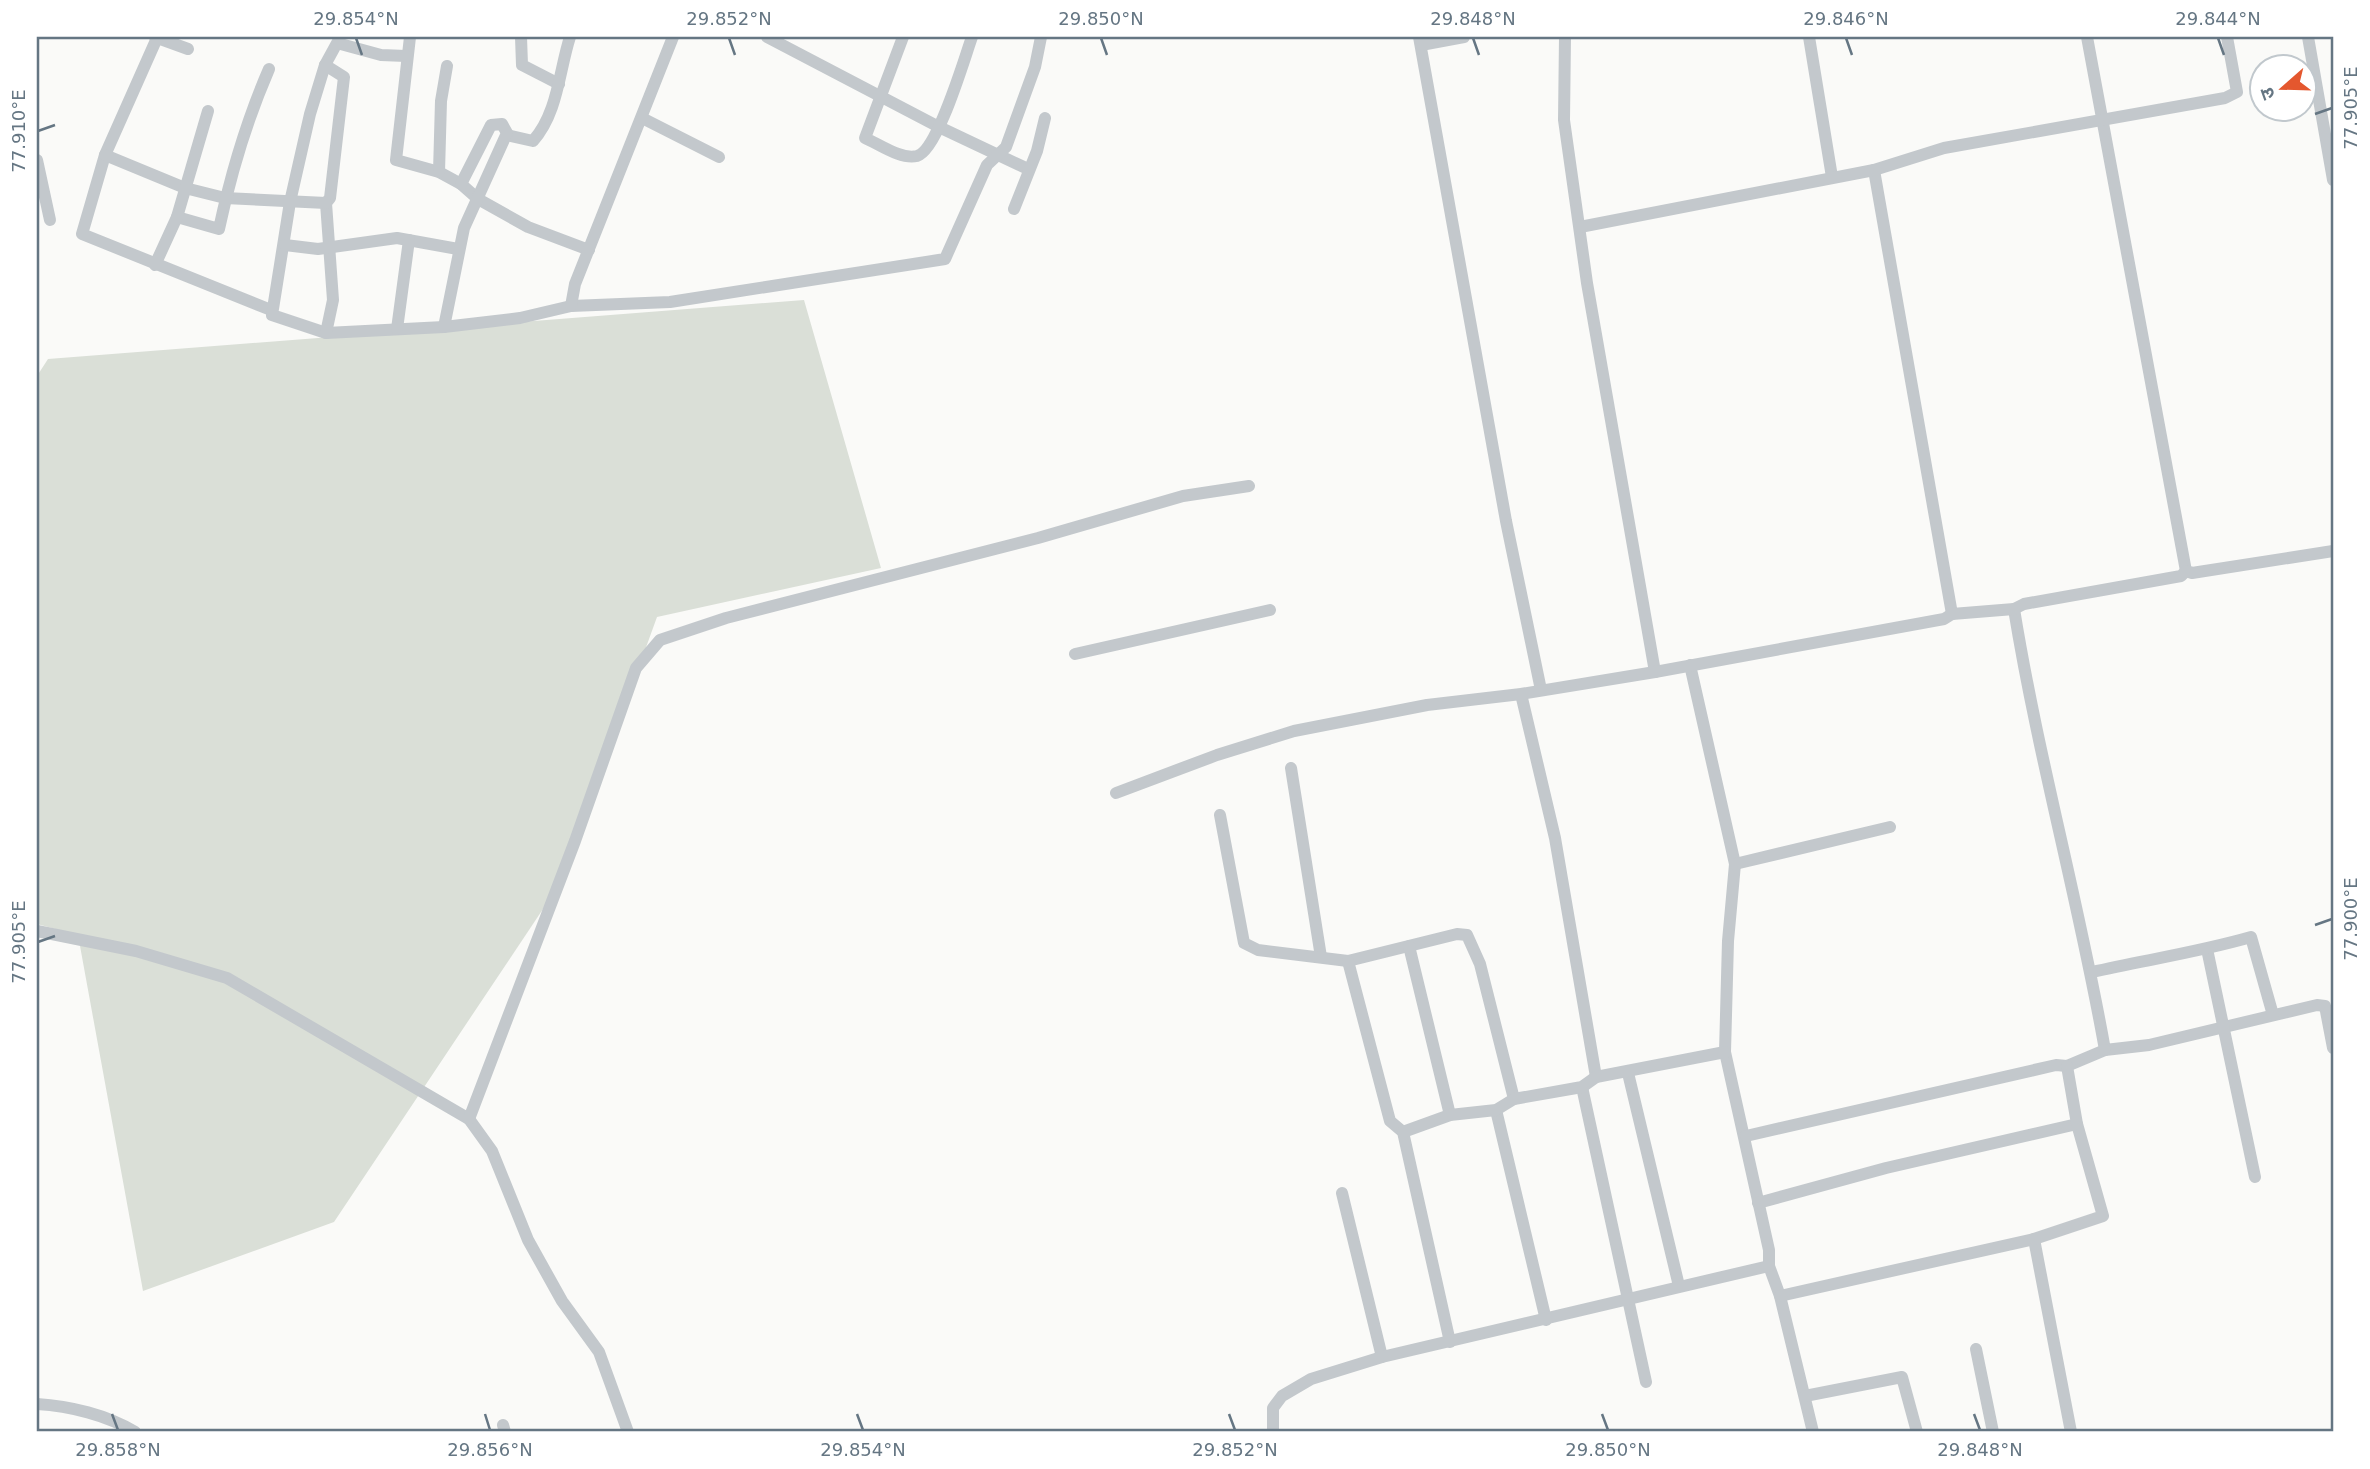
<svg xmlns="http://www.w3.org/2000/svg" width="2370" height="1469" viewBox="0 0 2370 1469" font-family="'DejaVu Sans','Noto Sans Devanagari',sans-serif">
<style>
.green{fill:#dadfd7}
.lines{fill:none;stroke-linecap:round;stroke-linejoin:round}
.minor{stroke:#c3c8cc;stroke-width:12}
.ticks{fill:none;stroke:#657683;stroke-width:2.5}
.neatline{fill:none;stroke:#657683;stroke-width:2.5}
.ticks-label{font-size:18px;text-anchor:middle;fill:#657683}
</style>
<rect width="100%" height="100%" fill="#fafaf8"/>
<polygon class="green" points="804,300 881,568 657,617 561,882 334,1222 143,1291 78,935 37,924 37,376 48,359"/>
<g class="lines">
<g class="minor">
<polyline points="155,37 188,49"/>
<polyline points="410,37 396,160 439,172 461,184 478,199 528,227 589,250"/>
<polyline points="521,37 522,65 559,84"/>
<polyline points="767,37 939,127 1028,169"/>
<path d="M903,37l-38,101c14,6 36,22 52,18 21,-6 47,-97 55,-119"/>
<polyline points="1419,37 1506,521 1541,690"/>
<polyline points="1565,37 1564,120 1587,283 1655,672"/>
<polyline points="1809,37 1832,177"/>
<polyline points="2087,37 2186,571"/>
<polyline points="2308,37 2333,180"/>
<polyline points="157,38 105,155 82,234 271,310"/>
<polyline points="1421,45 1464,37"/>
<polyline points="406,56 381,55 337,43 325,65 310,114 290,202 272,315 326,333 444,327 520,318 571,306 670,302 945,259 987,165 1006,147 1035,67 1041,37"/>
<polyline points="325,65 344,77 330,198 326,203 333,300 326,333"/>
<polyline points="642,118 719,157"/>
<path d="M507,135l26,6c25,-28 26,-70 37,-104"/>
<polyline points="105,155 185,188 225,198 326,203"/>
<polyline points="37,160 50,220"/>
<polyline points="1874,170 1952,614"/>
<polyline points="439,172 441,101 447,66"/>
<polyline points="1014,209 1037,151 1045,118"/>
<path d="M177,217l42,12c12,-56 27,-107 50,-160"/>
<polyline points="1580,227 1874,170 1944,148 2225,98 2237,92 2227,37"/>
<polyline points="285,245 318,249 397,238 458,249"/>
<polyline points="155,265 177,217 208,111"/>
<polyline points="571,306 575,284 673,37"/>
<polyline points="444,327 464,228 507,133 502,124 491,125 461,184"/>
<polyline points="397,329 409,240"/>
<path d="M2014,609c24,148 65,293 91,441l44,-5 168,-40 8,1 8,42"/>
<polyline points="1075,654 1270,610"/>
<polyline points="1690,665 1735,864 1728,941 1725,1052 1769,1250 1769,1266 1780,1296 1813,1432"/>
<polyline points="1521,694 1555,838 1596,1077"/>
<polyline points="1291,768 1321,957"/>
<polyline points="1116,793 1217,755 1294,731 1427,705 1521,694 1655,672 1944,619 1952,614 2014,609 2024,604 2181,576 2186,571 2192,573 2333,551"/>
<polyline points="1220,815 1244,943 1258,950 1348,961 1457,934 1467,935 1480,964 1514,1099"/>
<polyline points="1735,864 1890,827"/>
<polyline points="37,931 136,951 227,978 469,1119 492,1151 528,1240 562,1301 599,1352 628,1432"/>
<polyline points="1409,946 1450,1115"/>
<polyline points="2207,949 2255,1177"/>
<polyline points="1348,961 1390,1121 1403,1132 1450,1342"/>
<path d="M2092,972c53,-12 107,-20 159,-35l22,78"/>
<polyline points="1628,1073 1679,1286"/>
<polyline points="1582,1087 1646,1382"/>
<polyline points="1496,1110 1546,1320"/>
<polyline points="469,1119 575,841 636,668 660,640 726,618 1038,538 1183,496 1249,486"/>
<polyline points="1403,1132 1450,1115 1496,1110 1514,1099 1582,1087 1596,1077 1725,1052"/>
<polyline points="1746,1136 2056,1065 2067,1066 2105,1050"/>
<polyline points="1342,1193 1382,1357"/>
<polyline points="1758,1203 1886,1168 2077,1124"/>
<polyline points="2034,1239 2071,1432"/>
<polyline points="1780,1296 2034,1239 2103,1216 2077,1124 2067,1066"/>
<polyline points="1976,1349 1993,1432"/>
<polyline points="1805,1396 1902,1377 1917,1432"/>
<path d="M37,1404c33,2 70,11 98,28"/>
<polyline points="503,1425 505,1432"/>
<polyline points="1273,1432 1273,1408 1282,1396 1311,1379 1382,1357 1769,1266"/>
</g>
</g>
<path class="ticks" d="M356,38l6,17M729,38l6,17M1101,38l6,17M1473,38l6,17M1846,38l6,17M2218,38l6,17M2315,114l17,-6M38,131l17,-6M2315,925l17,-6M38,942l17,-6M112,1414l6,16M485,1414l5,16M857,1414l6,16M1229,1414l6,16M1602,1414l6,16M1974,1414l6,16"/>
<rect width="2370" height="1469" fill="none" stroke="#ffffff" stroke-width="77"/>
<g transform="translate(2283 88) rotate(250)"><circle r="33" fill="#ffffff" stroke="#c1c8cd" stroke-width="2"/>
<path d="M0-5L12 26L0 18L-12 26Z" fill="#e4572e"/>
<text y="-10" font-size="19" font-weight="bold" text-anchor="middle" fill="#657683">उ</text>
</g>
<rect x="38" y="38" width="2294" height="1392" class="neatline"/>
<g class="ticks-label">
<text x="356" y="25">29.854°N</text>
<text x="729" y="25">29.852°N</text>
<text x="1101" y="25">29.850°N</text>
<text x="1473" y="25">29.848°N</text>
<text x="1846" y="25">29.846°N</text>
<text x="2218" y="25">29.844°N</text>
<text transform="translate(2351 108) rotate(-90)" y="6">77.905°E</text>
<text transform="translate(19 131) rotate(-90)" y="6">77.910°E</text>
<text transform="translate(2351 919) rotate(-90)" y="6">77.900°E</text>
<text transform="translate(19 942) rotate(-90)" y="6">77.905°E</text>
<text x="118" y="1456">29.858°N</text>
<text x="490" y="1456">29.856°N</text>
<text x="863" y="1456">29.854°N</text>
<text x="1235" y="1456">29.852°N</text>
<text x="1608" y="1456">29.850°N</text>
<text x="1980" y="1456">29.848°N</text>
</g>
</svg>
